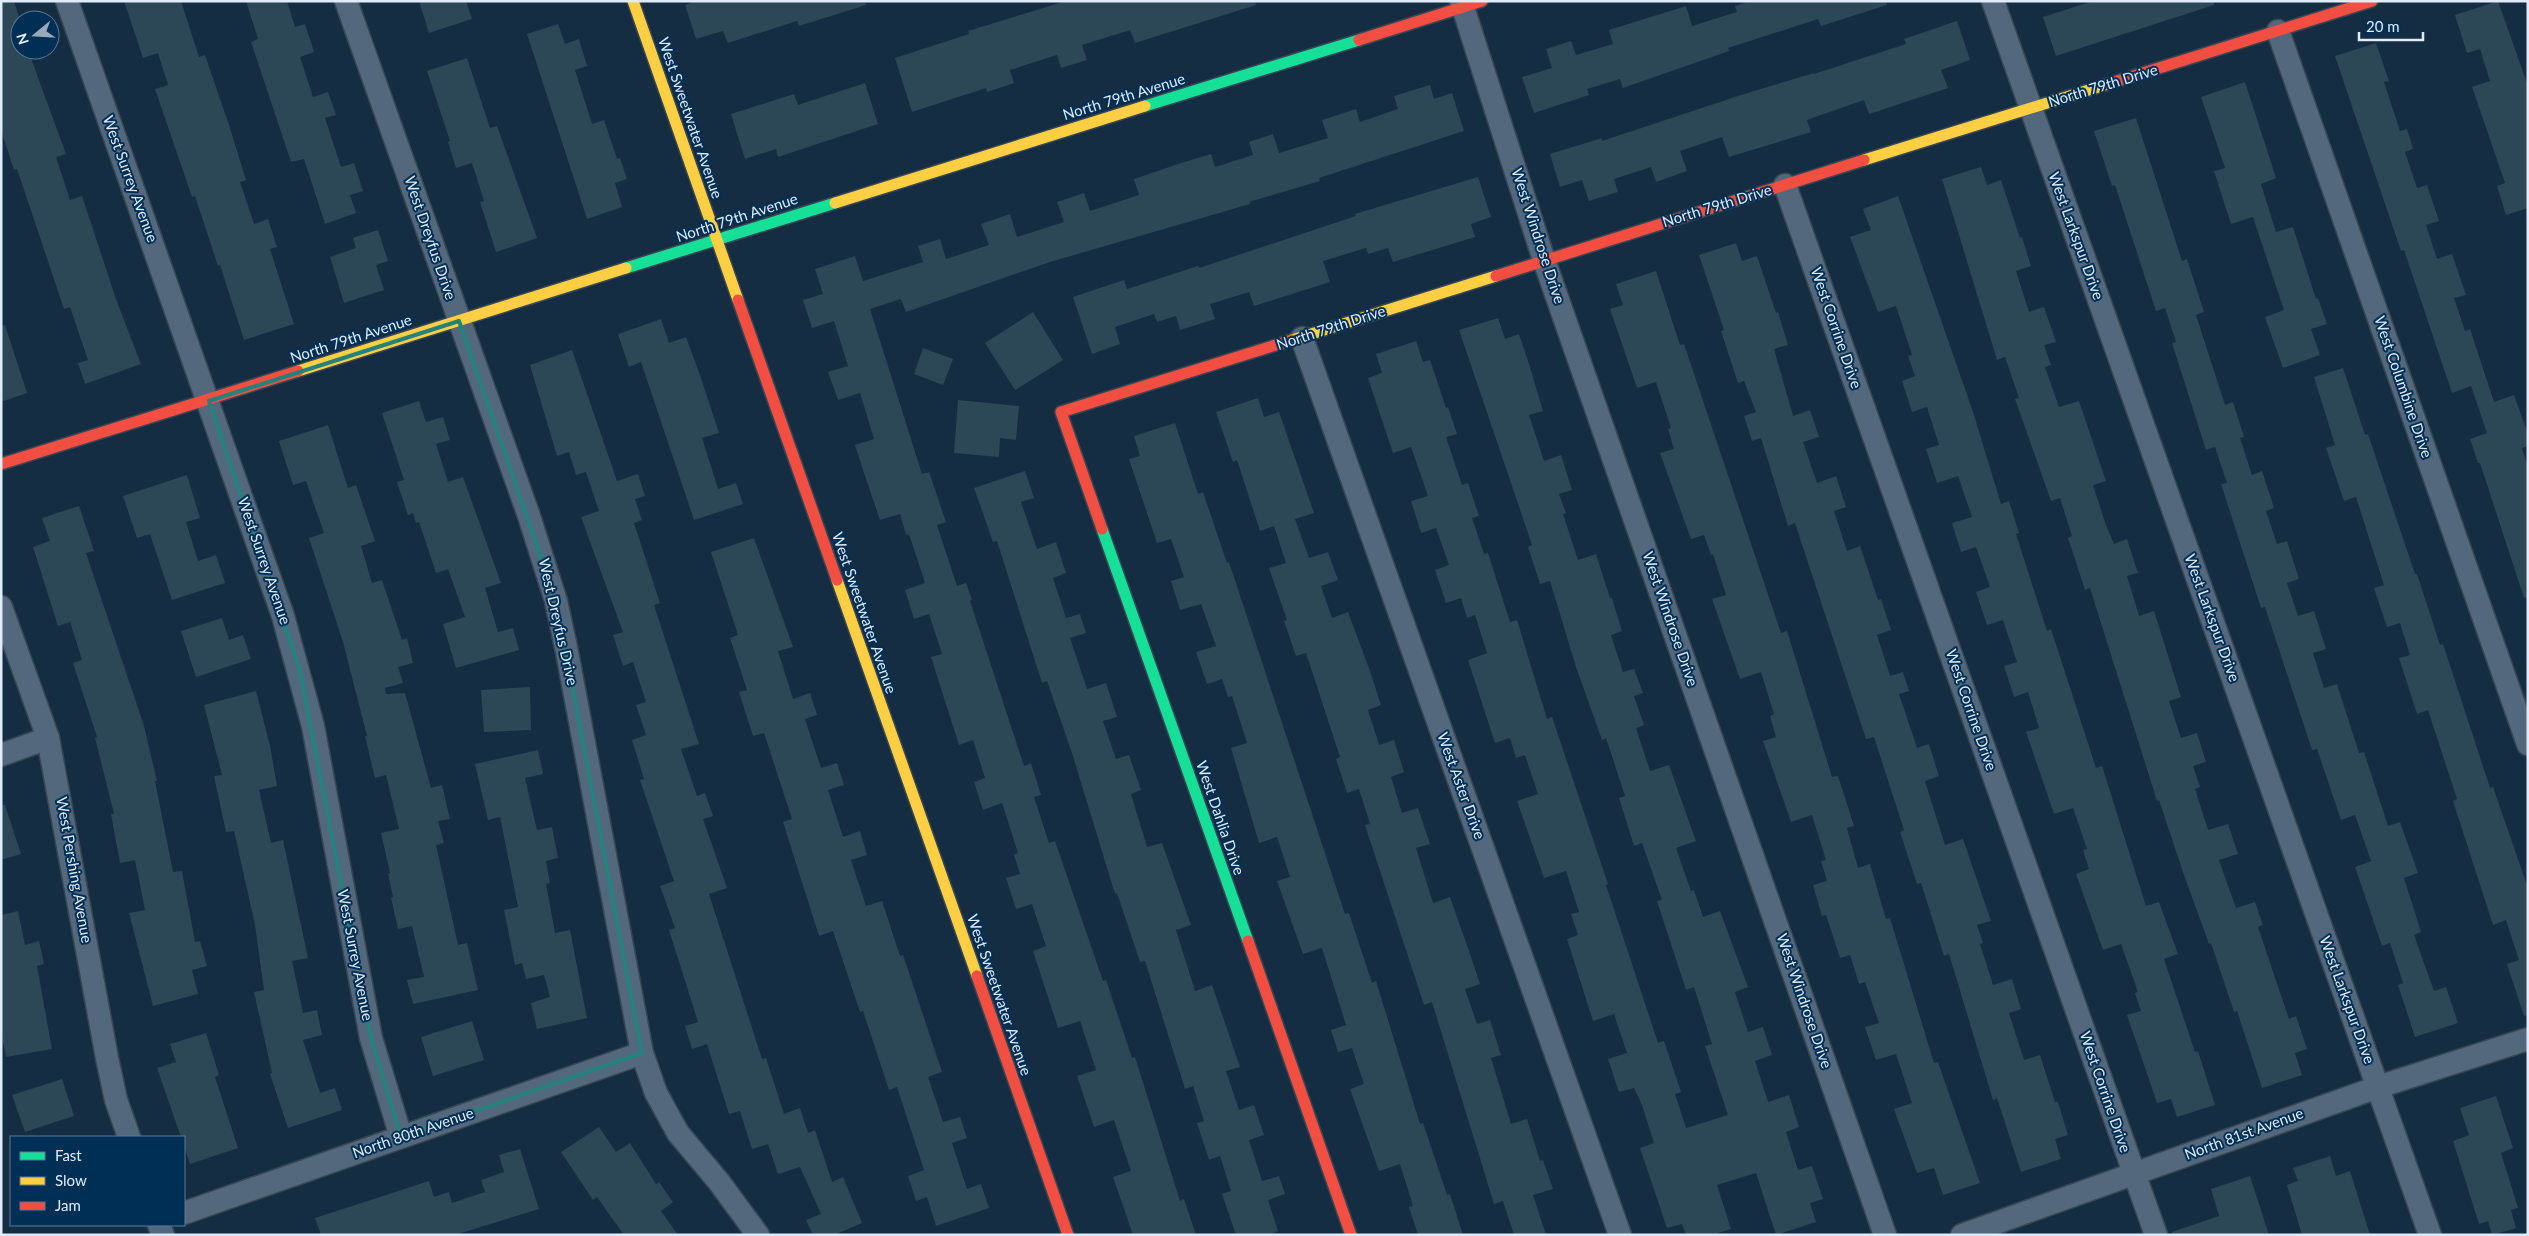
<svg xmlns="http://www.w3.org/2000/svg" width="2529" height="1236" viewBox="0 0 2529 1236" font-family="Lato,sans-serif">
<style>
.building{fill:#2c4756}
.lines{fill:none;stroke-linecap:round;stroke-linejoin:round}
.street-casing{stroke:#374654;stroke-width:25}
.fast-casing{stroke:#374654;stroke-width:14}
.slow-casing{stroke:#374654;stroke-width:14}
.jam-casing{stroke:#374654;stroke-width:14}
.street{stroke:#53687d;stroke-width:22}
.fast{stroke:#16e098;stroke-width:11}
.slow{stroke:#ffcf43;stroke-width:11}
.jam{stroke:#f24e42;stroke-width:11}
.marked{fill:none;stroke:#24827c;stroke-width:4;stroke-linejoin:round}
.labels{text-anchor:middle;stroke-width:4;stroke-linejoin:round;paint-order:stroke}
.street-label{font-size:15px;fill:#e0ecf9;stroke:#002f56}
</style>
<rect width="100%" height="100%" fill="#142d42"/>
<g class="building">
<polygon points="1,1 14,1 20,21 20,50 28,50 66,154 56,157 70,200 82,196 117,302 141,364 85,384 78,363 88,360 70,307 64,309 17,169 14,170 1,130"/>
<polygon points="124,1 181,1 199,57 205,55 229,125 246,180 240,182 254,224 268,219 277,247 270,249 294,324 244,340 220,265 218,266 195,196 192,197 155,89 168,85 158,53 143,58"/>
<polygon points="246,1 287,1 295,27 305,24 314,52 300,57 313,97 328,92 336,115 325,118 341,167 354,163 363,191 350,195 356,213 325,224 304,159 291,162 251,42 258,39"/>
<polygon points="419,1 466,1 472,19 429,33"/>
<polygon points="695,1 865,1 866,5 799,26 797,21 728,43 723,31 696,39 685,5"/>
<polygon points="1066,1 1255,1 1256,5 1135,43 1130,30 1082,45 1087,60 1061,68 1057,55 1010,70 1014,83 987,92 986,88 912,112 895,58 969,34 968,31"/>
<polygon points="1749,1 1886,1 1887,5 1821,26 1818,19 1728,48 1729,51 1623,88 1620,79 1587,89 1589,95 1534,113 1522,77 1552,68 1546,49 1571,41 1576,55 1613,44 1609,30 1686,6 1692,26 1737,12 1735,6"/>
<polygon points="2093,1 2214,1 2214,5 2056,56 2043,17"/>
<polygon points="2498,1 2528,86 2528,208 2506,215 2497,186 2505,183 2472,87 2490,81 2480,49 2467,53 2455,15"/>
<polygon points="1957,21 1970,60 1941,70 1948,88 1869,114 1864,100 1807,120 1811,132 1729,157 1722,137 1680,151 1687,171 1656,182 1651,167 1614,179 1618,192 1589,201 1582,180 1560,187 1550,154 1602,138 1602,141 1741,95 1814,73 1814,74 1906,44 1904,39"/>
<polygon points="558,24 565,44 579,39 587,66 575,70 592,124 604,120 617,159 620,158 627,179 615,183 622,207 587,219 527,34"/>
<polygon points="2376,43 2389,81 2384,82 2400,131 2407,129 2413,149 2405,152 2417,188 2427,185 2439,221 2426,225 2437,259 2452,254 2466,295 2454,298 2465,331 2470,329 2494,402 2514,395 2528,434 2528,446 2522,448 2528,468 2528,597 2524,598 2480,463 2478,463 2470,439 2487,433 2471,386 2452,393 2404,250 2401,251 2335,56"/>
<polygon points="467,58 490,128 497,126 537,238 496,252 480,202 484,201 472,163 456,168 448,142 450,141 427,71"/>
<polygon points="2245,82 2276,178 2261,184 2276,232 2293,227 2316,299 2318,298 2327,324 2311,329 2320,355 2283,368 2265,317 2284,310 2253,217 2231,224 2214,171 2225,168 2201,97"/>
<polygon points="865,83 878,124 778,157 776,149 745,159 731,114 794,94 798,105"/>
<polygon points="1430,85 1434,99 1452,93 1464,131 1319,178 1320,181 1249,202 1250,204 1050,262 906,312 901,299 870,309 922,474 929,472 946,522 937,525 957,586 966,583 972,600 970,601 1024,766 1031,763 1041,795 1034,797 1049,843 1055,841 1103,981 1106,980 1132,1058 1135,1057 1180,1201 1184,1199 1196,1235 1133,1235 1113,1177 1131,1171 1114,1120 1094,1127 1077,1076 1096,1070 1080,1021 1058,1028 1033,951 1046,946 1032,904 1016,909 1006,878 1020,874 1014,855 1018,853 1002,803 983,810 974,782 985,778 973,740 959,745 931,657 942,654 929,614 914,619 905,590 925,583 909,534 906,535 900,514 880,520 864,473 855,445 874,439 860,393 838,400 828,372 848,366 834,321 812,328 803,300 823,294 815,269 855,256 863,281 923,262 918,246 940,239 946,259 989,245 981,224 1010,214 1017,237 1064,222 1057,202 1084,193 1090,211 1139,195 1134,179 1178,164 1211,154 1215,167 1253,155 1249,142 1273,134 1279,153 1328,138 1322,120 1356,109 1360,122 1398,109 1394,96"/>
<polygon points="2136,118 2182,261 2187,259 2204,312 2196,315 2225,405 2233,402 2244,437 2240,438 2252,475 2262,471 2274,508 2266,511 2277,544 2287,541 2299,579 2287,583 2298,616 2314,611 2326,649 2313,653 2324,688 2337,684 2359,753 2364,752 2388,826 2400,822 2418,873 2404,878 2421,932 2414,935 2434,991 2446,987 2458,1023 2415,1037 2398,985 2403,983 2390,943 2382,946 2355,867 2371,861 2355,815 2341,820 2317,749 2312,750 2265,607 2261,608 2221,484 2227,483 2215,447 2206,450 2172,343 2176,342 2165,308 2156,311 2115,185 2112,186 2094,131"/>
<polygon points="1981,167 1987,185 2001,180 2020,238 2022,237 2031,266 2016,271 2029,312 2044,307 2056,342 2044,345 2051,365 2045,367 2059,407 2079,401 2106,481 2093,485 2106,525 2114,544 2127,539 2138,573 2127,576 2139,616 2154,611 2181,697 2169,701 2181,738 2197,733 2206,762 2193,766 2200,787 2195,789 2208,830 2228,824 2238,854 2219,860 2236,908 2255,902 2263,925 2258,927 2289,1019 2296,1016 2307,1049 2295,1053 2302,1075 2262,1088 2237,1011 2234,1012 2211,943 2209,944 2183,872 2159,800 2157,801 2090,588 2085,590 2068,538 2072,536 2060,498 2051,501 2015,399 2019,398 2005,357 1997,360 1942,179"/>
<polygon points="1478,177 1491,217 1471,224 1475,237 1393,262 1388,248 1368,254 1366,248 1323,261 1330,282 1254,306 1249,292 1210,304 1215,319 1180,330 1176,316 1157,322 1154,314 1115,327 1120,344 1092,354 1073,297 1124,280 1127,289 1198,266 1199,268 1356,216 1355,214"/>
<polygon points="1898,196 1973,412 2001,504 2009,501 2019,533 2016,534 2047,631 2051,629 2096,768 2102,766 2146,906 2159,902 2178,954 2164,959 2195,1052 2198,1051 2215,1105 2177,1117 2171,1099 2157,1103 2127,1015 2141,1011 2135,993 2138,992 2121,944 2103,950 2076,874 2089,869 2083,850 2087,849 2073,808 2054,814 2026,732 2039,728 2028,692 2014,697 2004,666 2017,662 2003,620 1987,625 1976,592 1990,587 1976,547 1961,552 1952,523 1972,517 1958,476 1937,483 1926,449 1939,445 1927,407 1912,412 1902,381 1915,376 1908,356 1912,355 1896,306 1878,312 1850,237 1871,230 1863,209"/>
<polygon points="378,230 388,261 376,265 384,290 344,303 330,257 356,248 353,238"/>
<polygon points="1736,243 1742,261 1757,256 1776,313 1778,312 1788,345 1774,349 1793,416 1810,410 1819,437 1803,442 1817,483 1836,476 1846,507 1834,511 1847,551 1860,546 1878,600 1881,599 1891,630 1877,635 1890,676 1903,672 1909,691 1899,694 1917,748 1929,744 1939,776 1925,781 1945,845 1963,839 1979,886 1991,921 1977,925 1983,943 1980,944 1993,985 2012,979 2021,1009 2009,1013 2024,1060 2040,1055 2055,1102 2058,1102 2068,1135 2055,1139 2061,1159 2021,1172 1997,1098 1993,1100 1949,954 1944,956 1921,883 1917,884 1900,832 1904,830 1874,737 1866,739 1795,523 1788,526 1761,438 1752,441 1744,416 1756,412 1744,381 1738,383 1721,331 1724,330 1699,255"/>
<polygon points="1656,271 1680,345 1684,344 1781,633 1787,631 1832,777 1838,776 1854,826 1847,828 1858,868 1870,864 1886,919 1890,918 1934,1063 1938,1062 1980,1183 1943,1195 1934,1168 1917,1173 1894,1109 1912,1103 1896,1054 1876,1060 1865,1027 1879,1023 1865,982 1859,984 1850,955 1840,958 1826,915 1822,916 1813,885 1827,881 1821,861 1826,860 1812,815 1791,822 1763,741 1776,737 1770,716 1774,714 1761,672 1740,679 1712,599 1726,595 1713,554 1711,555 1704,535 1691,539 1660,453 1674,449 1668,429 1671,428 1656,382 1637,388 1610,309 1623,305 1616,284"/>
<polygon points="1033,312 1063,360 1015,390 985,343"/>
<polygon points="1498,318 1505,339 1519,334 1530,367 1543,411 1529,415 1544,461 1561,455 1572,490 1559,494 1566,513 1563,514 1578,560 1596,554 1610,598 1612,598 1622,631 1611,635 1623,672 1634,669 1643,693 1634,696 1644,725 1636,728 1650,771 1669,765 1686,813 1696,841 1676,848 1691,891 1694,890 1703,917 1720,911 1748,987 1735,992 1748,1032 1763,1027 1772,1055 1755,1061 1768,1102 1789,1095 1799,1127 1786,1132 1798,1170 1812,1166 1823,1199 1810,1203 1816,1222 1776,1235 1756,1173 1717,1185 1731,1229 1712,1235 1686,1235 1682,1224 1667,1228 1640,1148 1654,1143 1642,1105 1634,1088 1619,1092 1608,1059 1627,1053 1614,1014 1593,1021 1567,939 1578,935 1571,914 1579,912 1566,871 1544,878 1517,801 1538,794 1525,755 1516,758 1510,738 1495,743 1468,660 1487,653 1475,615 1467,618 1461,598 1446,603 1435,570 1449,565 1436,528 1421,533 1411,501 1428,496 1411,447 1393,453 1368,378 1382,373 1376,354 1416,341 1423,362 1430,360 1446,408 1448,407 1457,434 1446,437 1462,485 1468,483 1479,516 1472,518 1484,554 1488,553 1510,622 1517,620 1547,719 1552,717 1608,884 1606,885 1658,1043 1664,1041 1681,1092 1675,1094 1686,1128 1728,1115 1705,1046 1712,1044 1694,987 1686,990 1657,901 1662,900 1642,843 1634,846 1619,798 1625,796 1606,738 1602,740 1576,667 1550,581 1540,584 1528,547 1532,545 1459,330"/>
<polygon points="661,319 669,343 686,337 701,378 719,433 702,438 718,489 736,483 743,504 694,520 641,362 629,367 618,334"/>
<polygon points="5,325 27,393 1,402 1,326"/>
<polygon points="923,348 953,359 943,385 914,374"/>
<polygon points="572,350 617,481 638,474 645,496 635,499 642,520 634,523 660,603 654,605 699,744 681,749 697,796 705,793 713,816 703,819 727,888 709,894 762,1059 766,1058 784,1114 800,1108 808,1133 815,1130 832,1182 843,1177 862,1223 834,1235 813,1235 806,1220 821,1214 800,1167 778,1174 768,1144 752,1149 740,1111 729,1114 707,1044 692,1049 685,1026 698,1022 669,930 675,928 660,886 674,881 640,780 644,779 632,740 646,735 636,705 646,702 633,662 623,666 613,635 623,632 581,517 599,511 586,472 576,475 569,452 557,456 530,365"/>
<polygon points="2343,368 2365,435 2368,434 2415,574 2417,574 2440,645 2443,644 2490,788 2493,787 2528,888 2528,1015 2524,1016 2507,964 2519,960 2506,920 2493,925 2453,801 2457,799 2428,710 2417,714 2399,658 2410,655 2400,623 2387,627 2374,588 2384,585 2356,497 2344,501 2326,448 2335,445 2314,377"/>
<polygon points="1258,398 1264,417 1279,412 1314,513 1295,519 1309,558 1328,552 1338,580 1321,586 1332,618 1348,612 1370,671 1381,705 1368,710 1379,745 1394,740 1404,772 1391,777 1402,813 1418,808 1430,844 1416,848 1433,903 1450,897 1469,951 1480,984 1465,989 1477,1024 1490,1020 1501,1055 1491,1058 1511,1124 1527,1119 1540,1161 1543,1160 1553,1189 1533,1195 1546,1235 1514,1235 1503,1201 1494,1204 1432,1002 1424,1005 1365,825 1370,824 1359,789 1347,793 1336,759 1340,757 1306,653 1296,656 1284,621 1287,620 1269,568 1286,563 1274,526 1260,531 1237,460 1233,462 1216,412"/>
<polygon points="958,400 1019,406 1016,440 1000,438 999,457 954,453"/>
<polygon points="419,401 426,422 443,417 450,440 436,444 448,482 463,477 501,583 485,588 498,632 513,628 519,650 456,668 443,624 465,617 448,569 436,573 419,522 416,523 413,513 408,515 397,482 404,480 382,413"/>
<polygon points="1175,423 1198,494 1203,492 1227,563 1229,562 1345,914 1349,913 1372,983 1376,981 1420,1124 1423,1123 1447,1195 1450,1194 1463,1235 1418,1235 1409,1207 1413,1206 1400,1164 1379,1171 1350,1089 1364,1084 1352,1048 1338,1052 1331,1030 1346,1025 1322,948 1303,954 1277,881 1290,877 1277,837 1259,843 1231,748 1247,743 1232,696 1228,697 1222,679 1207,684 1196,652 1216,646 1201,604 1180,610 1171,581 1184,577 1171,539 1157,543 1129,459 1140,456 1134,436"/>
<polygon points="328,425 348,488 356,485 375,541 361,546 372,583 382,580 402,640 407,638 413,663 398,667 403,683 385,688 386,694 405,693 431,788 442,785 450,819 438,821 444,843 436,845 458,945 467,943 478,990 413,1004 407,980 424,977 412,926 398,929 391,898 393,897 388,874 390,873 381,833 399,829 386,775 375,778 365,736 367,736 343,642 309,538 324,533 306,481 293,485 279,441"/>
<polygon points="1025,471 1034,498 1021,502 1037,549 1056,542 1066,573 1053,578 1066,618 1080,614 1086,633 1070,638 1087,689 1106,683 1117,717 1103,721 1116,759 1129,755 1141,790 1131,794 1147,847 1162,843 1180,894 1191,925 1176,930 1195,991 1212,985 1240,1067 1226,1071 1239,1110 1254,1105 1264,1135 1249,1140 1262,1181 1279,1176 1285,1194 1268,1200 1278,1231 1268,1235 1236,1235 1222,1194 1231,1191 1220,1156 1209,1160 1197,1123 1204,1121 1193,1086 1185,1089 1145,961 1140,962 1117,893 1115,894 1072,753 1047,681 1042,683 997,541 993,542 974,488"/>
<polygon points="187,475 200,518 186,522 198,561 216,555 225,583 172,600 150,534 137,538 123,496"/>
<polygon points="79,506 94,551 86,553 144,726 157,781 155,781 173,872 182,871 195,942 200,941 207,966 192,970 198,994 153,1006 129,913 145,910 135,860 120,863 111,814 114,814 95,738 97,737 73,663 82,660 70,622 58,626 33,547 50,541 42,518"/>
<polygon points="754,538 793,647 778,651 793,699 810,693 817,715 805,719 821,768 837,763 844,785 828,790 843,837 860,831 867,855 851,860 866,906 882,901 900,956 903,955 942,1072 928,1077 943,1122 960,1117 967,1138 952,1143 967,1189 981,1184 989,1208 936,1226 927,1197 916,1201 908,1176 924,1170 897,1087 889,1090 863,1011 860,1012 833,931 819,936 783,822 792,819 764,733 753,736 739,692 747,690 730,638 738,635 711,552"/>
<polygon points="222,618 229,640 243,635 251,659 196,677 181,631"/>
<polygon points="530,687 531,730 484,732 481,690"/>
<polygon points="256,691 270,746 277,786 259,790 271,843 283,840 308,958 292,961 303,1013 317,1010 322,1035 303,1040 320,1093 335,1088 342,1110 288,1128 270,1074 272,1073 254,992 264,990 255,925 234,831 226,832 214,776 222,775 204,705"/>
<polygon points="538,750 543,774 525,778 537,830 552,827 558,858 546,861 550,883 546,884 555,933 570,930 587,1018 537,1029 531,1003 550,997 544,975 526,979 522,963 515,965 504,910 518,907 500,817 488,820 475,764"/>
<polygon points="1,805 5,805 21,854 1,860"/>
<polygon points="18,911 25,945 39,941 44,964 37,966 52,1049 6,1057 1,1033 1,915"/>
<polygon points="472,1021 484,1060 433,1076 421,1037"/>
<polygon points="206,1033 219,1075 215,1077 238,1148 190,1164 184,1146 184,1137 181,1137 157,1068 176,1062 170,1044"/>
<polygon points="62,1079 74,1116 25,1132 12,1095"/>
<polygon points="2496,1096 2513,1148 2501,1153 2518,1208 2511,1210 2516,1228 2492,1235 2488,1221 2479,1224 2453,1141 2469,1135 2460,1108"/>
<polygon points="599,1127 616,1152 630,1143 656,1184 659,1182 673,1202 661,1211 678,1235 624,1235 597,1197 593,1200 561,1152"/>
<polygon points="520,1149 539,1209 455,1235 321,1235 315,1218 429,1181 434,1197 449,1192 452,1203 485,1192 481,1180 504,1172 499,1155"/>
<polygon points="2330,1156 2336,1176 2350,1171 2370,1235 2302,1235 2287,1185 2298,1181 2293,1168"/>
<polygon points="2250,1176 2269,1235 2172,1235 2172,1232 2219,1216 2211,1189"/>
</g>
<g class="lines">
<g class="street-casing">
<g id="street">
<polyline points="67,1 283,616 313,726 371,1038 401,1137"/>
<polyline points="346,1 529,516 556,601 567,652 642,1053 656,1093 678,1133 719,1182 758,1235"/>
<polyline points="1461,1 1544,260 1885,1235"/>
<polyline points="1993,1 2430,1235"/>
<polyline points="2278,31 2528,744"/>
<polyline points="1785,185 2156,1235"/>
<polyline points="1302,338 1620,1235"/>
<polyline points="1,607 48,738 107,1058 116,1100 129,1137"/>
<polyline points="1,755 48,738"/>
<polyline points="184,1213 642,1053"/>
<polyline points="159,1225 163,1235"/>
<polyline points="1962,1235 2378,1087 2528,1039"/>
</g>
</g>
<g class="fast-casing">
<g id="fast">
<polyline points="1145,106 1359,40"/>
<polyline points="626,268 835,203"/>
<polyline points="1102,529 1248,941"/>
</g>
</g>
<g class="slow-casing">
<g id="slow">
<polyline points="633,1 738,300"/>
<polyline points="1864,160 2108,84"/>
<polyline points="835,203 1145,106"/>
<polyline points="1292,340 1496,276"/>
<polyline points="298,371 626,268"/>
<polyline points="837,580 977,976"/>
</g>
</g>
<g class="jam-casing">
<g id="jam">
<polyline points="1359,40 1482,1"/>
<polyline points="2108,84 2372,1"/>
<polyline points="1496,276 1864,160"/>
<polyline points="738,300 837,580"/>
<polyline points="1,464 298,371"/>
<polyline points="1102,529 1061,412 1292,340"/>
<polyline points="1248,941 1351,1235"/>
<polyline points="977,976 1068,1235"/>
</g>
</g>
<use href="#street" class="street"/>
<use href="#fast" class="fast"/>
<use href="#slow" class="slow"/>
<use href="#jam" class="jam"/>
</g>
<path class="marked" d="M459,321l97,280 86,452 -241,84 -30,-99 -71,-367 -91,-270z"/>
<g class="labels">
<g class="street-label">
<text transform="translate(2103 86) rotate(-17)" y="5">North 79th Drive</text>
<text transform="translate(1124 97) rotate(-17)" y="5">North 79th Avenue</text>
<text transform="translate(690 118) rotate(71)" y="5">West Sweetwater Avenue</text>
<text transform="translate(130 179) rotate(70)" y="5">West Surrey Avenue</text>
<text transform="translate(1717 206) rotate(-17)" y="5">North 79th Drive</text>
<text transform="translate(737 218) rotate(-18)" y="5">North 79th Avenue</text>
<text transform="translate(1538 236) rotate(72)" y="5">West Windrose Drive</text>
<text transform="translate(2076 236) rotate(70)" y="5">West Larkspur Drive</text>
<text transform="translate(430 238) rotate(71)" y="5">West Dreyfus Drive</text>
<text transform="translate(1331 328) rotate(-18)" y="5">North 79th Drive</text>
<text transform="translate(1836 328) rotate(71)" y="5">West Corrine Drive</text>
<text transform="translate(351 339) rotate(-18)" y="5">North 79th Avenue</text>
<text transform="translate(2403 387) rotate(71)" y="5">West Columbine Drive</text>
<text transform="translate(264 561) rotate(71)" y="5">West Surrey Avenue</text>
<text transform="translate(864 613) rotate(71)" y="5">West Sweetwater Avenue</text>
<text transform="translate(2212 618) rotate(70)" y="5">West Larkspur Drive</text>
<text transform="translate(1670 619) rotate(71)" y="5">West Windrose Drive</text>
<text transform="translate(558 622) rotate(77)" y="5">West Dreyfus Drive</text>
<text transform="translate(1971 710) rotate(71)" y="5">West Corrine Drive</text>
<text transform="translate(1461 786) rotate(70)" y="5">West Aster Drive</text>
<text transform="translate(1220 818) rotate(71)" y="5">West Dahlia Drive</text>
<text transform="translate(74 870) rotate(80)" y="5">West Pershing Avenue</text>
<text transform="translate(355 955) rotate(79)" y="5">West Surrey Avenue</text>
<text transform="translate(999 995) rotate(71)" y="5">West Sweetwater Avenue</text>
<text transform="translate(2347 1000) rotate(70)" y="5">West Larkspur Drive</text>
<text transform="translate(1804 1001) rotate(71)" y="5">West Windrose Drive</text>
<text transform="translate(2105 1092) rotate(71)" y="5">West Corrine Drive</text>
<text transform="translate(413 1133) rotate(-19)" y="5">North 80th Avenue</text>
<text transform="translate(2244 1134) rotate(-20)" y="5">North 81st Avenue</text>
</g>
</g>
<rect width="2529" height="1236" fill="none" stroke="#e0ecf9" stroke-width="5"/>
<rect x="10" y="1136" width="175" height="90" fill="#002f56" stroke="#5a7b97"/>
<rect x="20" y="1152" width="25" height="8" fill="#16e098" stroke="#5a7b97"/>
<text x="55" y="1161" font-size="15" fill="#e0ecf9">Fast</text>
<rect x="20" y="1177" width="25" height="8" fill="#ffcf43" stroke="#5a7b97"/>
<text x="55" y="1186" font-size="15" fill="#e0ecf9">Slow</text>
<rect x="20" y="1202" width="25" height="8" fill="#f24e42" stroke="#5a7b97"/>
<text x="55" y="1211" font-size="15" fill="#e0ecf9">Jam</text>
<g transform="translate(35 35) rotate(252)"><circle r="24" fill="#002f56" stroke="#5a7b97"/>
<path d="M0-4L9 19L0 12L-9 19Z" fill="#99a9b9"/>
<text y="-8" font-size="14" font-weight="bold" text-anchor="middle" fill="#e0ecf9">N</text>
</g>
<path d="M2359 32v8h64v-8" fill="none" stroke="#e0ecf9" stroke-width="2.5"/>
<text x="2366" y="32" font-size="15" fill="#e0ecf9" stroke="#002f56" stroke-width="4" paint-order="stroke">20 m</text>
</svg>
